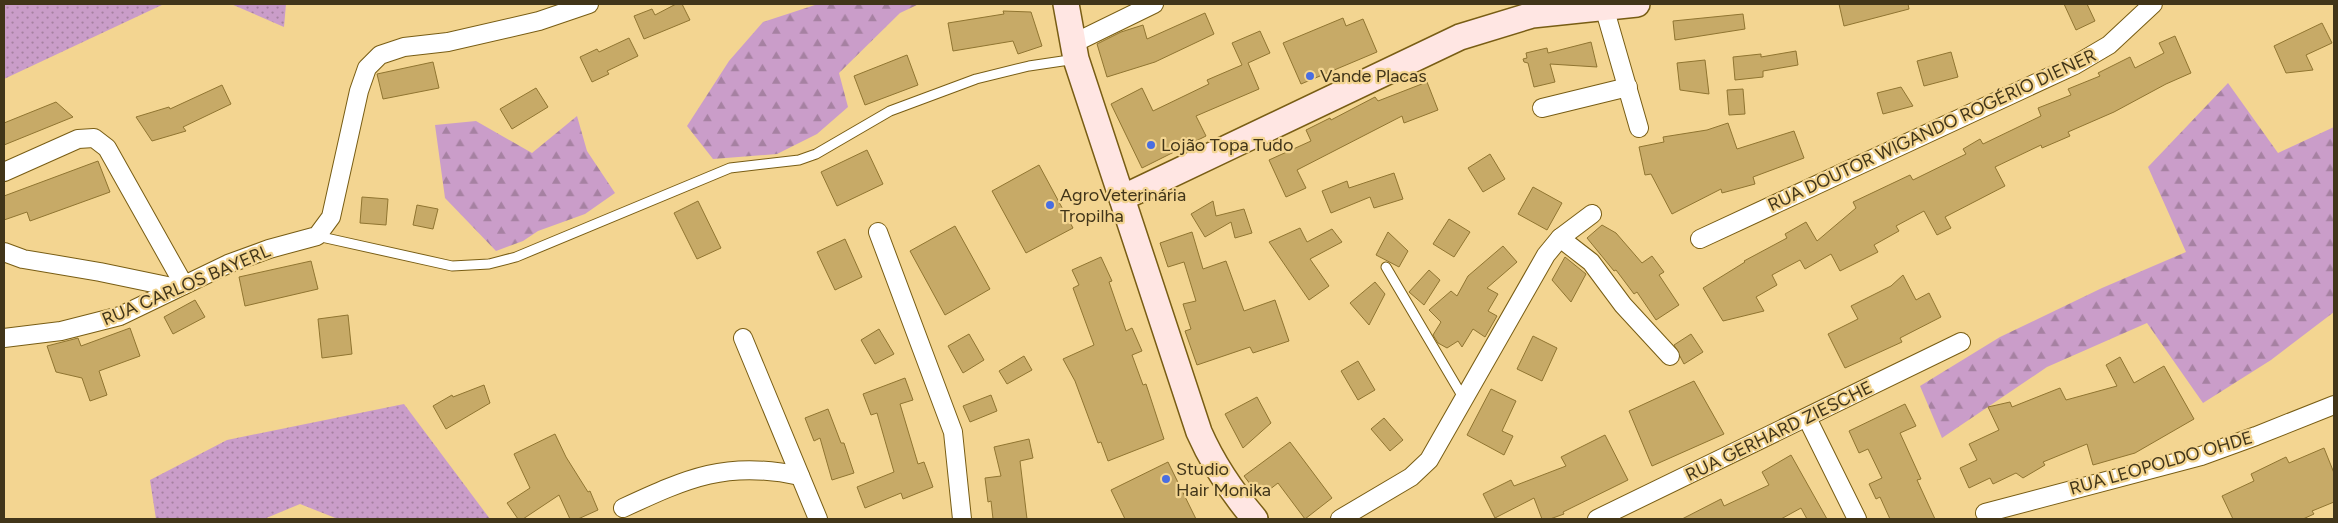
<svg xmlns="http://www.w3.org/2000/svg" width="2338" height="523" viewBox="0 0 2338 523" font-family="Figtree,sans-serif">
<style>
.grass{fill:url(#grass-dots)}
.forest{fill:url(#forest-firs)}
.building{fill:#c7aa67;stroke:#907531}
.lines{fill:none;stroke-linecap:round;stroke-linejoin:round}
.lane-casing{stroke:#785d14;stroke-width:11}
.street-casing{stroke:#785d14;stroke-width:20}
.secondary-casing{stroke:#785d14;stroke-width:28}
.lane{stroke:#fff;stroke-width:9}
.street{stroke:#fff;stroke-width:18}
.secondary{stroke:#ffe6e3;stroke-width:25}
.poi-dot{fill:#496ee1;stroke:#f3d591;stroke-width:2}
.labels{text-anchor:middle;stroke-width:4.5;stroke-linejoin:round;paint-order:stroke}
.poi-label{font-size:18px;fill:#413519;stroke:#f3d591;text-anchor:start}
.street-label{font-size:18px;fill:#413519;stroke:#f3d591}
</style>
<defs>
<pattern id="grass-dots" width="8" height="8" patternUnits="userSpaceOnUse" patternTransform="scale(1.25)"><rect width="8" height="8" fill="#ca9dc9"/><path d="M2 2h.1M6 6h.1" fill="none" stroke="#a681a2" stroke-width="1.8" stroke-linecap="round"/></pattern>
<pattern id="forest-firs" width="22" height="20" patternUnits="userSpaceOnUse" patternTransform="scale(1.25)"><rect width="22" height="20" fill="#ca9dc9"/><path d="M5 1l3.5 6h-7zM16 11l3.5 6h-7z" fill="#a681a2"/></pattern>
</defs>
<rect width="100%" height="100%" fill="#f3d591"/>
<g class="grass">
<polygon points="4,4 164,4 4,79"/>
<polygon points="231,4 286,4 284,27"/>
<polygon points="404,404 490,519 338,519 300,504 264,519 156,519 150,480 227,440"/>
</g>
<g class="forest">
<polygon points="818,4 919,4 900,13 839,73 848,107 817,134 777,154 713,159 687,126 729,61 763,22"/>
<polygon points="2228,83 2278,153 2334,127 2334,312 2271,360 2203,403 2147,323 2047,367 1942,438 1920,386 2000,337 2102,288 2186,252 2148,167"/>
<polygon points="577,116 587,151 615,193 585,214 538,231 523,241 496,251 445,198 435,125 476,121 532,153"/>
</g>
<g class="building">
<polygon points="676,4 682,4 690,20 644,39 634,16 652,9 655,15"/>
<polygon points="1839,4 1908,4 1909,9 1844,26"/>
<polygon points="2064,4 2087,4 2095,21 2076,30"/>
<polygon points="1003,11 1031,12 1042,46 1018,54 1013,41 953,51 948,23 1004,14"/>
<polygon points="1205,13 1214,34 1155,62 1107,77 1097,44 1121,32 1143,25 1147,39"/>
<polygon points="1743,14 1745,29 1675,40 1673,21"/>
<polygon points="1343,18 1346,26 1363,19 1377,52 1301,84 1283,43"/>
<polygon points="2322,23 2332,43 2306,55 2313,70 2286,73 2274,46"/>
<polygon points="1260,31 1270,53 1248,63 1259,89 1196,116 1206,136 1142,168 1111,104 1142,88 1153,111 1209,84 1207,80 1242,65 1232,43"/>
<polygon points="2175,36 2191,73 2166,84 2114,112 2068,132 2070,136 2042,148 2041,145 1995,167 2005,186 1945,217 1951,228 1937,235 1924,211 1896,226 1899,231 1874,245 1878,252 1840,271 1831,254 1805,269 1800,260 1772,275 1777,285 1756,297 1764,311 1723,321 1703,288 1745,262 1744,261 1787,238 1785,234 1806,222 1817,241 1856,208 1853,202 1910,175 1913,180 1966,154 1963,149 1980,139 1983,144 2041,116 2038,108 2071,95 2068,89 2100,76 2098,73 2130,57 2135,68 2164,53 2159,43"/>
<polygon points="629,38 638,56 607,71 609,74 592,82 580,57 597,49 599,52"/>
<polygon points="1591,42 1597,67 1550,64 1555,82 1534,87 1528,63 1524,62 1523,59 1527,58 1526,53 1547,48 1548,53"/>
<polygon points="1796,51 1798,65 1763,71 1763,77 1735,80 1733,57 1761,54 1761,57"/>
<polygon points="1951,52 1958,77 1924,86 1917,61"/>
<polygon points="907,55 918,85 865,105 854,76"/>
<polygon points="1705,60 1709,94 1680,90 1677,63"/>
<polygon points="433,62 439,88 383,99 377,74"/>
<polygon points="1427,82 1438,110 1404,123 1402,116 1297,170 1306,188 1286,197 1269,160 1311,141 1306,130 1330,118 1331,120 1375,97 1378,101"/>
<polygon points="222,85 231,104 183,127 186,131 152,141 136,117 169,107 170,109"/>
<polygon points="1901,87 1913,106 1883,114 1877,93"/>
<polygon points="536,88 548,107 512,129 500,109"/>
<polygon points="1743,89 1745,114 1729,115 1727,90"/>
<polygon points="56,102 73,117 4,145 4,123"/>
<polygon points="1728,123 1737,149 1794,131 1804,158 1753,177 1755,184 1722,193 1721,189 1672,214 1651,174 1645,175 1639,147 1664,142 1663,137 1707,130"/>
<polygon points="867,150 883,184 837,206 821,172"/>
<polygon points="1490,154 1505,179 1483,192 1468,168"/>
<polygon points="98,161 110,192 30,221 27,212 4,220 4,196"/>
<polygon points="1039,165 1073,228 1026,253 992,191"/>
<polygon points="1394,173 1403,199 1374,208 1370,197 1331,213 1322,191 1347,181 1349,188"/>
<polygon points="1533,187 1562,203 1547,230 1518,214"/>
<polygon points="362,197 388,199 386,225 360,223"/>
<polygon points="698,201 721,248 697,259 674,213"/>
<polygon points="1213,201 1216,216 1244,209 1252,233 1235,238 1231,222 1205,237 1191,214"/>
<polygon points="417,205 438,209 433,229 413,225"/>
<polygon points="1449,219 1470,232 1454,257 1433,244"/>
<polygon points="1602,225 1616,233 1642,263 1652,256 1664,272 1659,275 1679,305 1656,320 1637,292 1634,294 1616,270 1614,271 1587,238"/>
<polygon points="955,226 990,289 945,315 910,251"/>
<polygon points="1300,228 1307,242 1332,229 1342,242 1310,259 1329,286 1309,300 1269,242"/>
<polygon points="1192,232 1203,269 1226,261 1244,311 1275,300 1289,341 1253,353 1250,347 1197,365 1185,331 1191,329 1183,304 1196,301 1184,262 1168,267 1160,243"/>
<polygon points="1388,232 1408,251 1399,267 1376,255"/>
<polygon points="845,239 862,277 835,290 817,252"/>
<polygon points="1503,246 1517,262 1487,288 1498,294 1488,311 1497,316 1485,337 1473,329 1462,347 1458,341 1447,348 1438,343 1433,335 1441,322 1429,310 1451,291 1457,296 1468,276"/>
<polygon points="1101,257 1112,281 1109,282 1126,331 1132,328 1142,351 1132,355 1143,385 1146,384 1164,439 1108,461 1101,442 1098,443 1075,381 1063,359 1094,345 1073,288 1079,285 1072,270"/>
<polygon points="1565,257 1586,274 1571,302 1552,280"/>
<polygon points="311,261 318,289 245,306 239,277"/>
<polygon points="1429,270 1440,280 1424,305 1409,292"/>
<polygon points="1903,275 1916,300 1929,293 1941,317 1900,338 1902,342 1845,368 1828,334 1858,319 1851,306 1891,286"/>
<polygon points="1375,282 1385,294 1369,325 1350,303"/>
<polygon points="195,300 205,317 173,334 164,317"/>
<polygon points="348,315 352,354 322,358 318,319"/>
<polygon points="130,328 140,356 99,371 107,395 90,401 82,378 56,372 47,346 78,338 81,346"/>
<polygon points="879,329 894,354 875,364 861,340"/>
<polygon points="969,334 984,360 963,373 948,346"/>
<polygon points="1691,334 1703,352 1684,364 1674,345"/>
<polygon points="1533,336 1557,348 1542,381 1517,369"/>
<polygon points="1024,356 1032,370 1007,384 999,371"/>
<polygon points="2120,357 2134,383 2164,366 2194,419 2135,453 2093,465 2087,444 2043,462 2045,465 2023,478 2016,473 1993,484 1990,478 1969,488 1960,468 1977,460 1969,444 1999,430 1988,407 2010,402 2012,407 2060,388 2066,400 2117,386 2106,365"/>
<polygon points="1358,361 1375,390 1358,400 1341,371"/>
<polygon points="905,378 913,400 900,404 918,464 924,462 933,487 903,499 901,493 865,508 857,487 894,472 877,413 871,415 863,394"/>
<polygon points="1694,381 1724,434 1652,466 1629,411"/>
<polygon points="484,385 490,403 446,429 433,406 452,395 453,397"/>
<polygon points="1491,389 1516,401 1502,431 1513,436 1504,455 1467,435"/>
<polygon points="991,395 997,411 970,422 963,406"/>
<polygon points="1257,397 1271,423 1243,448 1225,414"/>
<polygon points="1905,404 1916,426 1900,433 1921,479 1917,480 1935,519 1890,519 1880,497 1876,499 1869,484 1882,478 1868,449 1859,453 1849,431"/>
<polygon points="828,409 841,443 844,443 854,473 832,480 820,438 814,441 805,418"/>
<polygon points="1384,418 1403,440 1390,451 1371,429"/>
<polygon points="555,434 566,457 588,492 590,491 598,510 578,519 570,519 559,495 523,519 518,519 507,503 530,488 514,454"/>
<polygon points="1605,435 1628,480 1563,512 1564,514 1550,519 1542,519 1534,498 1495,518 1483,494 1511,480 1514,486 1566,466 1561,457"/>
<polygon points="1029,439 1033,458 1020,461 1027,519 993,519 991,501 988,502 985,478 1001,476 994,447"/>
<polygon points="1290,442 1332,498 1305,519 1278,483 1260,497 1244,476"/>
<polygon points="2324,448 2334,473 2334,502 2312,511 2314,514 2303,519 2233,519 2222,496 2254,481 2251,474 2286,457 2289,463"/>
<polygon points="1791,455 1827,519 1807,519 1801,508 1781,519 1682,519 1721,499 1724,506 1769,485 1762,472"/>
<polygon points="1168,462 1196,519 1125,519 1111,490"/>
</g>
<g class="lines">
<g class="lane-casing">
<g id="lane">
<polyline points="317,236 452,266 489,264 516,257 730,168 799,160 816,154 890,111 976,79 1029,66 1076,59"/>
<polyline points="1386,267 1464,399"/>
</g>
</g>
<g class="street-casing">
<g id="street">
<polyline points="1604,7 1639,128"/>
<polyline points="1072,44 1154,4"/>
<polyline points="1542,108 1628,87"/>
<polyline points="4,172 78,139 94,138 107,148 184,285"/>
<polyline points="878,232 953,432 962,519"/>
<polyline points="1560,238 1591,262 1623,305 1670,356"/>
<polyline points="1700,239 2075,65 2109,45 2153,4"/>
<polyline points="4,252 23,259 100,272 177,288"/>
<polyline points="4,338 61,331 120,316 228,264 269,249 317,236 331,217 359,91 367,68 380,55 404,47 448,42 539,21 589,4"/>
<polyline points="743,338 818,519"/>
<polyline points="1807,418 1857,519"/>
<path d="M623,508c65,-30 104,-48 177,-32"/>
<polyline points="1985,513 2201,456 2256,436 2334,405"/>
<polyline points="1340,519 1411,477 1429,460 1546,255 1560,238 1592,214"/>
<polyline points="1597,519 1961,342"/>
</g>
</g>
<g class="secondary-casing">
<g id="secondary">
<path d="M1066,4l10,55 123,373c14,32 33,60 56,87"/>
<polyline points="1122,198 1460,37 1532,15 1637,4"/>
</g>
</g>
<use href="#lane" class="lane"/>
<use href="#street" class="street"/>
<use href="#secondary" class="secondary"/>
</g>
<g class="poi-dot">
<circle cx="1310" cy="76" r="5"/>
<circle cx="1151" cy="145" r="5"/>
<circle cx="1050" cy="205" r="5"/>
<circle cx="1166" cy="479" r="5"/>
</g>
<g class="labels">
<g class="poi-label">
<text x="1320" y="82">Vande Placas</text>
<text x="1161" y="151">Lojão Topa Tudo</text>
<text x="1060" y="201">AgroVeterinária<tspan x="1060" dy="21">Tropilha</tspan></text>
<text x="1176" y="475">Studio<tspan x="1176" dy="21">Hair Monika</tspan></text>
</g>
<g class="street-label">
<text transform="translate(1932 130) rotate(-25)" y="6">RUA DOUTOR WIGANDO ROGÉRIO DIENER</text>
<text transform="translate(186 285) rotate(-23)" y="6">RUA CARLOS BAYERL</text>
<text transform="translate(1779 431) rotate(-26)" y="6">RUA GERHARD ZIESCHE</text>
<text transform="translate(2161 463) rotate(-16)" y="6">RUA LEOPOLDO OHDE</text>
</g>
</g>
<rect width="2338" height="523" fill="none" stroke="#413519" stroke-width="10"/>
</svg>
